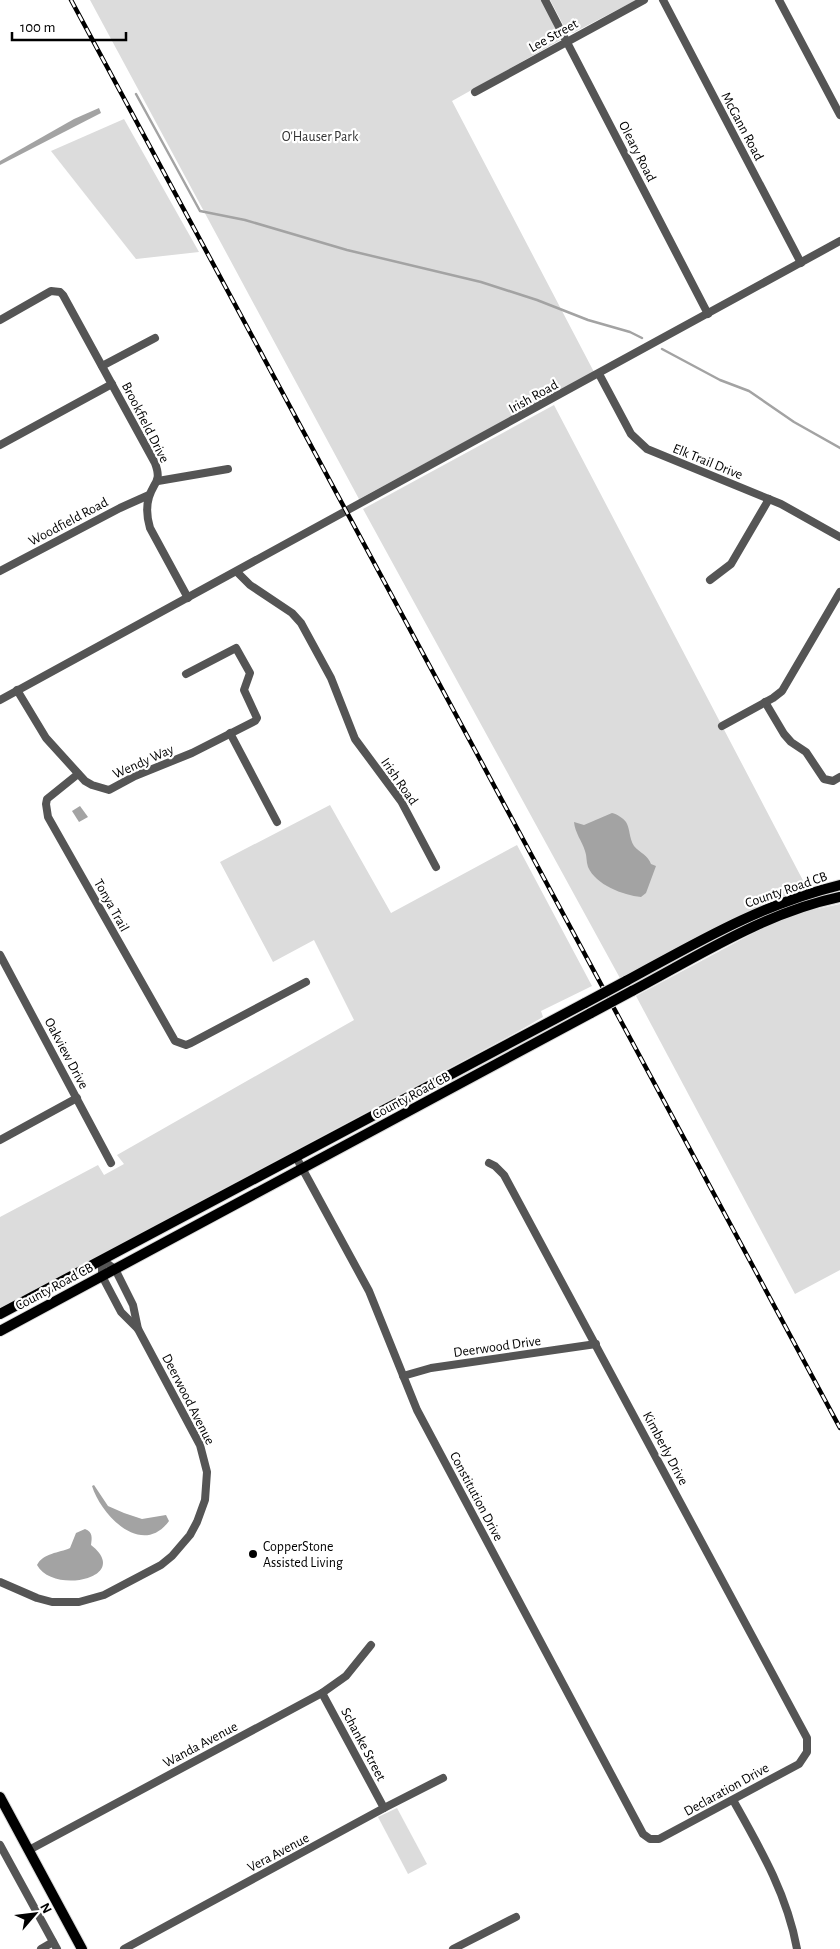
<svg xmlns="http://www.w3.org/2000/svg" width="840" height="1949" viewBox="0 0 840 1949" font-family="'Alegreya Sans',sans-serif">
<style>
.green{fill:#dcdcdc}
.water{fill:#a3a3a3}
.lines{fill:none;stroke-linecap:round;stroke-linejoin:round}
.stream{stroke:#a3a3a3;stroke-width:2.5}
.major-casing{stroke:#dbdbdb;stroke-width:12}
.minor{stroke:#555;stroke-width:8}
.major{stroke:#000;stroke-width:10}
.rail-casing{stroke:#000;stroke-width:4.5}
.rail{stroke:#fff;stroke-width:2.5;stroke-dasharray:8;stroke-linecap:butt}
.major-bridge-casing{stroke:#dbdbdb;stroke-width:12;stroke-linecap:butt}
.major-bridge{stroke:#000;stroke-width:10}
.poi-dot{fill:#000;stroke:#fff;stroke-width:2}
.labels{text-anchor:middle;stroke-width:4.5;stroke-linejoin:round;paint-order:stroke}
.street-label{font-size:14px;fill:#000;stroke:#fff}
.park-label{font-size:14px;fill:#333;stroke:#fff}
.poi-label{font-size:14px;fill:#000;stroke:#fff;text-anchor:start}
</style>
<rect width="100%" height="100%" fill="#fff"/>
<g class="green">
<polygon points="90,0 544,0 564,38 452,101 594,372 359,499"/>
<polygon points="550,0 636,0 573,33 567,32"/>
<polygon points="124,119 199,252 136,259 51,151"/>
<polygon points="554,405 808,890 767,903 621,980 363,509"/>
<polygon points="330,805 391,913 517,845 592,986 541,1011 543,1017 517,1032 0,1308 0,1217 98,1165 104,1175 124,1164 117,1155 354,1020 314,940 273,962 220,862"/>
<polygon points="840,904 840,1270 795,1294 636,996 768,925 808,911"/>
<polygon points="397,1808 427,1864 408,1874 378,1817"/>
</g>
<g class="water">
<polygon points="99,108 101,113 0,165 0,161 74,119"/>
<polygon points="80,806 88,817 79,822 72,811"/>
<path d="M612,813c5,1 11,5 14,9 4,6 3,16 8,24 6,7 14,9 17,18l5,2 -10,27 -5,4c-18,-2 -45,-12 -53,-30 -2,-6 -1,-11 -3,-16 -3,-10 -10,-18 -11,-29l10,3z"/>
<path d="M94,1485l14,21 16,7 18,6 24,-4 3,6c-27,37 -68,-6 -77,-35z"/>
<path d="M85,1529c8,3 7,9 6,16 42,33 -38,50 -54,20 6,-12 22,-12 33,-17l6,-15z"/>
</g>
<g class="lines">
<g class="stream">
<polyline points="136,94 200,211 245,220 347,250 481,282 537,300 588,320 630,332 642,338"/>
<polyline points="662,349 720,380 749,391 794,422 840,448"/>
</g>
<g class="major-casing">
<g id="major">
<path d="M626,981c70,-38 135,-77 214,-96"/>
<path d="M632,991c68,-36 132,-78 208,-94"/>
<polyline points="0,1314 585,1003"/>
<polyline points="0,1331 591,1013"/>
<polyline points="0,1797 82,1949"/>
</g>
</g>
<g class="minor">
<polyline points="545,0 708,314"/>
<polyline points="663,0 801,263"/>
<polyline points="779,0 840,115"/>
<polyline points="475,92 644,0"/>
<path d="M0,320l51,-29 9,1 3,3 92,168c7,19 -1,18 -6,34 -3,10 -2,21 1,31l38,70"/>
<polyline points="102,366 155,338"/>
<polyline points="599,374 631,434 647,449 781,504 840,537"/>
<polyline points="0,445 112,384"/>
<polyline points="158,481 228,469"/>
<polyline points="0,571 120,508 149,495"/>
<polyline points="237,572 250,585 292,613 301,623 331,678 355,739 401,801 436,867"/>
<polyline points="710,580 731,564 769,499"/>
<polyline points="17,690 46,738 85,781 92,785 109,790 135,776 192,753 255,721 257,718 244,690 250,673 236,648 186,674"/>
<polyline points="0,700 840,241"/>
<polyline points="765,702 784,734 791,742 806,752 824,779 833,781 840,777"/>
<polyline points="722,726 773,698 782,691 840,592"/>
<polyline points="230,733 277,822"/>
<polyline points="78,774 47,799 46,804 48,817 175,1041 186,1045 191,1043 306,982"/>
<polyline points="0,955 111,1163"/>
<polyline points="0,1140 77,1098"/>
<polyline points="296,1157 369,1291 417,1410 643,1834 650,1839 659,1839 799,1764 807,1752 807,1738 504,1175 495,1166 489,1163"/>
<polyline points="102,1260 102,1276 121,1312 138,1329"/>
<polyline points="403,1376 431,1368 596,1344"/>
<polyline points="0,1582 37,1598 52,1602 79,1602 104,1595 161,1565 172,1556 190,1535 197,1522 205,1500 207,1472 200,1445 138,1329 133,1305 115,1269 102,1260"/>
<polyline points="322,1693 384,1808"/>
<path d="M733,1800c27,48 54,94 64,149"/>
<polyline points="0,1845 57,1949"/>
<polyline points="29,1850 322,1693 346,1676 371,1645"/>
<polyline points="41,1949 53,1942"/>
<polyline points="124,1949 384,1808 443,1778"/>
<polyline points="453,1949 516,1917"/>
</g>
<use href="#major" class="major"/>
<g class="rail-casing">
<polyline id="rail" points="71,0 840,1428"/>
</g>
<use href="#rail" class="rail"/>
<g class="major-bridge-casing">
<g id="major-bridge">
<polyline points="585,1003 626,981"/>
<polyline points="591,1013 632,991"/>
</g>
</g>
<use href="#major-bridge" class="major-bridge"/>
</g>
<circle class="poi-dot" cx="253" cy="1554" r="5"/>
<g class="labels">
<g class="street-label">
<text transform="translate(553 35) rotate(-29)" y="5">Lee Street</text>
<text transform="translate(743 126) rotate(62)" y="5">McGann Road</text>
<text transform="translate(638 151) rotate(63)" y="5">Oleary Road</text>
<text transform="translate(533 396) rotate(-29)" y="5">Irish Road</text>
<text transform="translate(146 422) rotate(63)" y="5">Brookfield Drive</text>
<text transform="translate(708 461) rotate(22)" y="5">Elk Trail Drive</text>
<text transform="translate(68 521) rotate(-28)" y="5">Woodfield Road</text>
<text transform="translate(143 761) rotate(-24)" y="5">Wendy Way</text>
<text transform="translate(400 781) rotate(55)" y="5">Irish Road</text>
<text transform="translate(786 889) rotate(-19)" y="5">County Road CB</text>
<text transform="translate(112 905) rotate(61)" y="5">Tonya Trail</text>
<text transform="translate(67 1053) rotate(62)" y="5">Oakview Drive</text>
<text transform="translate(411 1095) rotate(-28)" y="5">County Road CB</text>
<text transform="translate(54 1286) rotate(-28)" y="5">County Road CB</text>
<text transform="translate(497 1346) rotate(-8)" y="5">Deerwood Drive</text>
<text transform="translate(189 1399) rotate(63)" y="5">Deerwood Avenue</text>
<text transform="translate(666 1448) rotate(62)" y="5">Kimberly Drive</text>
<text transform="translate(477 1496) rotate(62)" y="5">Constitution Drive</text>
<text transform="translate(200 1744) rotate(-28)" y="5">Wanda Avenue</text>
<text transform="translate(364 1744) rotate(62)" y="5">Schanke Street</text>
<text transform="translate(726 1789) rotate(-29)" y="5">Declaration Drive</text>
<text transform="translate(278 1852) rotate(-28)" y="5">Vera Avenue</text>
</g>
<g class="park-label">
<text x="320" y="141">O'Hauser Park</text>
</g>
<g class="poi-label">
<text x="263" y="1551">CopperStone<tspan x="263" dy="16">Assisted Living</tspan></text>
</g>
</g>
<g transform="translate(35 1914) rotate(62)" stroke="#ffffff" stroke-width="4" paint-order="stroke">
<path d="M0-4L9 19L0 12L-9 19Z" fill="#000000"/>
<text y="-8" font-size="14" font-weight="bold" text-anchor="middle" fill="#000000">N</text>
</g>
<path d="M12 32v8h114v-8" fill="none" stroke="#000000" stroke-width="2.5"/>
<text x="20" y="32" font-size="15" fill="#000000" stroke="#ffffff" stroke-width="4" paint-order="stroke">100 m</text>
</svg>
